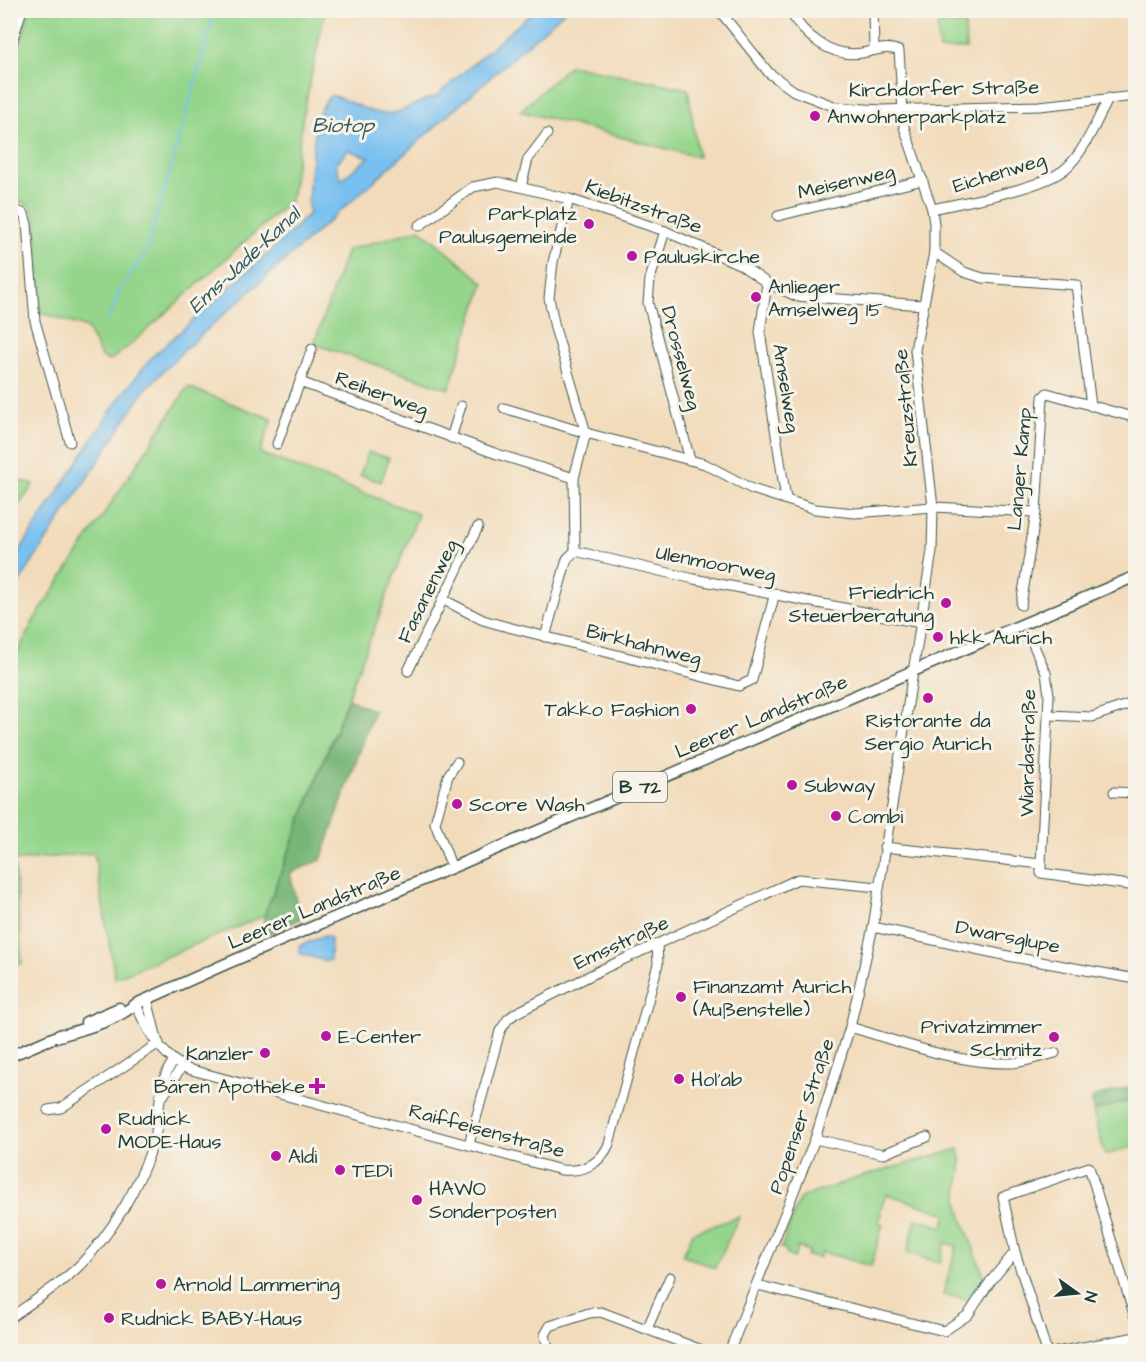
<svg xmlns="http://www.w3.org/2000/svg" width="1146" height="1362" viewBox="0 0 1146 1362" font-family="'Architects Daughter',sans-serif">
<style>
.green{fill:#94d58b;stroke:#5a8960;stroke-width:1.5}
.forest{fill:#77b677;stroke:#4b7a56;stroke-width:1.5}
.water{fill:#78c0f0;stroke:#4c7e92;stroke-width:1.5;fill-rule:evenodd}
.lines{fill:none;stroke-linecap:round;stroke-linejoin:round}
.stream{stroke:#78c0f0;stroke-width:2}
.minor-casing{stroke:#3f5548;stroke-width:11}
.major-casing{stroke:#3f5548;stroke-width:13}
.minor{stroke:#fff;stroke-width:9}
.major{stroke:#fff;stroke-width:10}
.poi-dot{fill:#b5179e;stroke:#f7f3e8;stroke-width:2}
.labels{text-anchor:middle;stroke-width:6;stroke-linejoin:round;paint-order:stroke}
.shield{fill:#f7f3e8;stroke:#60746a;stroke-width:1.5}
.shield-label{font-size:18px;font-weight:bold;fill:#1f3d34}
.street-label{font-size:20px;fill:#1f3d34;stroke:#f7f3e8}
.poi-label{font-size:20px;fill:#1f3d34;stroke:#f7f3e8;text-anchor:start}
.water-label{font-size:21px;font-style:italic;fill:#31575a;stroke:#f7f3e8}
</style>
<rect width="100%" height="100%" fill="#f7f3e8"/>
<filter id="ink" filterUnits="userSpaceOnUse"><feTurbulence type="fractalNoise" baseFrequency=".0167" numOctaves="2"/><feDisplacementMap in="SourceGraphic" scale="12" xChannelSelector="R" yChannelSelector="G"/><feConvolveMatrix kernelMatrix="1 2 1 2 8 2 1 2 1" color-interpolation-filters="sRGB"/></filter>
<filter id="wash" filterUnits="userSpaceOnUse"><feTurbulence type="fractalNoise" baseFrequency=".008" numOctaves="4" result="noise"/><feDisplacementMap in="SourceGraphic" scale="24" xChannelSelector="R" yChannelSelector="G"/><feGaussianBlur stdDeviation="1.35" result="paint"/><feColorMatrix in="noise" values="0 0 0 0 0 0 0 0 0 0 0 0 0 0 0 0 0 1.4 0 .05"/><feComposite in="paint" operator="in"/></filter>
<g filter="url(#wash)">
<rect width="100%" height="100%" fill="#f2dbbb"/>
<g class="green">
<polygon points="29,11 325,11 303,116 291,200 129,346 109,361 101,356 87,328 40,312 36,219 29,205 11,197 11,77"/>
<polygon points="965,23 966,49 939,50 937,25"/>
<polygon points="570,65 688,89 698,157 520,111"/>
<polygon points="420,229 484,283 449,389 314,344 347,250"/>
<polygon points="188,387 272,419 260,453 418,514 264,916 115,978 94,853 14,861 22,963 11,967 10,667 34,620"/>
<polygon points="368,452 389,458 381,482 360,475"/>
<polygon points="11,479 34,484 11,516 10,479"/>
<polygon points="1128,1101 1135,1146 1105,1155 1093,1111"/>
<path d="M959,1149c6,21 -2,30 -1,50 1,19 21,60 27,80l-13,21 -29,-5 14,-49 -12,-3 -5,20 -33,-10 9,-34 27,8 4,-13 -60,-20 -8,18 2,1 -2,10 4,1 -12,42 -49,-14 -2,6 -13,-2 2,-5 -11,-4 -4,11 -7,-3 -1,-6 -5,-1 19,-50 60,-21z"/>
<polygon points="739,1217 715,1268 683,1255 693,1232"/>
</g>
<g class="forest">
<polygon points="348,699 374,711 321,860 290,873 300,919 264,936 264,916"/>
<polygon points="1135,1085 1135,1099 1093,1111 1092,1098"/>
</g>
<g class="water">
<path d="M534,11h31l-383,341 -38,39 -133,204v-31l107,-164 34,-43 137,-123 20,-21c-3,-12 6,-90 11,-102 2,-6 7,-11 11,-16 23,6 45,26 70,16 13,-5 20,-12 34,-14zM348,150l21,7 -28,23 -5,-16z"/>
<polygon points="324,936 331,938 330,960 325,961 299,953 299,946"/>
</g>
<g class="lines">
<polyline class="stream" points="108,321 121,287 146,254 215,12"/>
</g>
</g>
<g filter="url(#ink)">
<g class="lines">
<g class="minor-casing">
<g id="minor">
<polyline points="719,10 769,73 794,91 836,107 881,110 1039,106 1136,96"/>
<polyline points="873,10 874,49"/>
<polyline points="10,48 22,10"/>
<polyline points="521,187 528,159 547,134"/>
<polyline points="10,208 24,214 27,224 35,321 70,442"/>
<path d="M932,209c32,-7 109,-20 133,-40 20,-17 31,-48 44,-71"/>
<polyline points="778,216 923,180"/>
<polyline points="419,226 473,187 498,182 569,199 665,231 741,265 767,283 796,296 923,305"/>
<polyline points="665,231 650,279 648,303 690,460"/>
<polyline points="934,252 964,272 983,278 1076,285 1091,406"/>
<polyline points="767,283 760,332 786,499"/>
<polyline points="300,382 497,454 574,478"/>
<polyline points="504,408 586,433 705,464 752,489 815,509 855,513 933,507 1036,512"/>
<polyline points="451,438 461,406"/>
<polyline points="277,444 312,349"/>
<polyline points="575,551 694,579 921,623"/>
<polyline points="442,599 483,620 504,626 739,686 752,680 775,593"/>
<polyline points="1021,605 1036,512 1043,397 1047,393 1136,418"/>
<polyline points="545,637 567,559 575,551 574,478 586,433 555,328 549,298 553,262 569,199"/>
<polyline points="1033,644 1046,673 1049,695 1041,864"/>
<polyline points="408,671 478,527"/>
<polyline points="1049,715 1092,717 1136,702"/>
<polyline points="1114,792 1136,793"/>
<polyline points="884,847 1041,864 1041,873 1136,886"/>
<polyline points="452,868 435,823 448,776 457,762"/>
<polyline points="873,927 1013,957 1136,979"/>
<polyline points="147,999 157,1039"/>
<path d="M136,1004c10,25 26,53 52,65l373,101c21,2 39,-5 48,-26l49,-180 -1,-20"/>
<path d="M850,1027c51,15 107,37 160,36 14,0 31,-7 45,-10"/>
<polyline points="163,1096 182,1066"/>
<polyline points="48,1110 61,1108 159,1043"/>
<polyline points="815,1139 883,1154 927,1137"/>
<polyline points="469,1144 500,1031 508,1019 516,1013 605,968 798,879 878,887"/>
<polyline points="757,1285 944,1331 968,1315 990,1282 1015,1252"/>
<path d="M10,1318c23,-17 50,-33 70,-53 33,-33 58,-77 73,-121 9,-26 2,-62 21,-83"/>
<polyline points="647,1329 670,1277"/>
<polyline points="549,1352 545,1335 550,1326 589,1313 601,1312 707,1352"/>
<path d="M729,1352l86,-213 35,-112 23,-100 59,-376 1,-44 -18,-157 19,-98v-28l-2,-15 -28,-82 -5,-76c-12,-6 -24,0 -37,2 -31,5 -58,-17 -73,-43"/>
<polyline points="1047,1352 1015,1252 1003,1197 1089,1167 1136,1321"/>
<polyline points="1057,1352 1136,1337"/>
</g>
</g>
<g class="major-casing">
<g id="major">
<polyline points="86,1022 119,1008"/>
<path d="M56,1037c27,-8 58,-15 80,-33l92,-41 908,-387"/>
<polyline points="10,1056 62,1034"/>
</g>
</g>
<use href="#minor" class="minor"/>
<use href="#major" class="major"/>
</g>
</g>
<g class="poi-dot">
<circle cx="815" cy="116" r="6"/>
<circle cx="589" cy="224" r="6"/>
<circle cx="632" cy="256" r="6"/>
<circle cx="756" cy="297" r="6"/>
<circle cx="946" cy="603" r="6"/>
<circle cx="938" cy="637" r="6"/>
<circle cx="928" cy="698" r="6"/>
<circle cx="691" cy="709" r="6"/>
<circle cx="792" cy="785" r="6"/>
<circle cx="457" cy="804" r="6"/>
<circle cx="836" cy="816" r="6"/>
<circle cx="681" cy="997" r="6"/>
<circle cx="326" cy="1036" r="6"/>
<circle cx="1054" cy="1037" r="6"/>
<circle cx="265" cy="1053" r="6"/>
<circle cx="679" cy="1079" r="6"/>
<path d="M314 1077h6v6h6v6h-6v6h-6v-6h-6v-6h6z"/>
<circle cx="106" cy="1129" r="6"/>
<circle cx="276" cy="1156" r="6"/>
<circle cx="340" cy="1170" r="6"/>
<circle cx="417" cy="1200" r="6"/>
<circle cx="161" cy="1284" r="6"/>
<circle cx="109" cy="1318" r="6"/>
</g>
<g class="labels">
<rect class="shield" x="613" y="772" width="54" height="30" rx="4.5"/>
<g class="shield-label">
<text x="640" y="793">B 72</text>
</g>
<g class="street-label">
<text transform="translate(944 88) rotate(-1)" y="7">Kirchdorfer Straße</text>
<text transform="translate(999 172) rotate(-17)" y="7">Eichenweg</text>
<text transform="translate(846 181) rotate(-13)" y="7">Meisenweg</text>
<text transform="translate(644 206) rotate(20)" y="7">Kiebitzstraße</text>
<text transform="translate(682 358) rotate(75)" y="7">Drosselweg</text>
<text transform="translate(787 388) rotate(81)" y="7">Amselweg</text>
<text transform="translate(382 393) rotate(20)" y="7">Reiherweg</text>
<text transform="translate(905 408) rotate(-95)" y="7">Kreuzstraße</text>
<text transform="translate(1019 469) rotate(-85)" y="7">Langer Kamp</text>
<text transform="translate(716 563) rotate(11)" y="7">Ulenmoorweg</text>
<text transform="translate(427 591) rotate(-64)" y="7">Fasanenweg</text>
<text transform="translate(644 644) rotate(14)" y="7">Birkhahnweg</text>
<text transform="translate(761 716) rotate(-23)" y="7">Leerer Landstraße</text>
<text transform="translate(1027 753) rotate(-89)" y="7">Wiardastraße</text>
<text transform="translate(314 907) rotate(-23)" y="7">Leerer Landstraße</text>
<text transform="translate(1008 936) rotate(11)" y="7">Dwarsglupe</text>
<text transform="translate(621 942) rotate(-25)" y="7">Emsstraße</text>
<text transform="translate(801 1116) rotate(-71)" y="7">Popenser Straße</text>
<text transform="translate(487 1130) rotate(15)" y="7">Raiffeisenstraße</text>
</g>
<g class="poi-label">
<text x="827" y="123">Anwohnerparkplatz</text>
<text x="577" y="220" text-anchor="end">Parkplatz<tspan x="577" dy="23">Paulusgemeinde</tspan></text>
<text x="644" y="263">Pauluskirche</text>
<text x="768" y="293">Anlieger<tspan x="768" dy="23">Amselweg 15</tspan></text>
<text x="934" y="599" text-anchor="end">Friedrich<tspan x="934" dy="23">Steuerberatung</tspan></text>
<text x="950" y="644">hkk Aurich</text>
<text x="679" y="716" text-anchor="end">Takko Fashion</text>
<text x="928" y="727" text-anchor="middle">Ristorante da<tspan x="928" dy="23">Sergio Aurich</tspan></text>
<text x="804" y="792">Subway</text>
<text x="469" y="811">Score Wash</text>
<text x="848" y="823">Combi</text>
<text x="693" y="993">Finanzamt Aurich<tspan x="693" dy="23">(Außenstelle)</tspan></text>
<text x="1042" y="1033" text-anchor="end">Privatzimmer<tspan x="1042" dy="23">Schmitz</tspan></text>
<text x="338" y="1043">E-Center</text>
<text x="253" y="1060" text-anchor="end">Kanzler</text>
<text x="691" y="1086">Hol'ab</text>
<text x="305" y="1093" text-anchor="end">Bären Apotheke</text>
<text x="118" y="1125">Rudnick<tspan x="118" dy="23">MODE-Haus</tspan></text>
<text x="288" y="1163">Aldi</text>
<text x="352" y="1177">TEDi</text>
<text x="429" y="1195">HAWO<tspan x="429" dy="23">Sonderposten</tspan></text>
<text x="173" y="1291">Arnold Lammering</text>
<text x="121" y="1325">Rudnick BABY-Haus</text>
</g>
<g class="water-label">
<text x="343" y="132">Biotop</text>
<text transform="translate(244 260) rotate(-43)" y="7">Ems-Jade-Kanal</text>
</g>
</g>
<rect width="1146" height="1362" fill="none" stroke="#f7f3e8" stroke-width="36"/>
<g transform="translate(1077 1293) rotate(105)" stroke="#f7f3e8" stroke-width="4.5" paint-order="stroke">
<path d="M0-4.5L10 22L0 15L-10 22Z" fill="#1f3d34"/>
<text y="-9" font-size="16" font-weight="bold" text-anchor="middle" fill="#1f3d34">N</text>
</g>
</svg>
